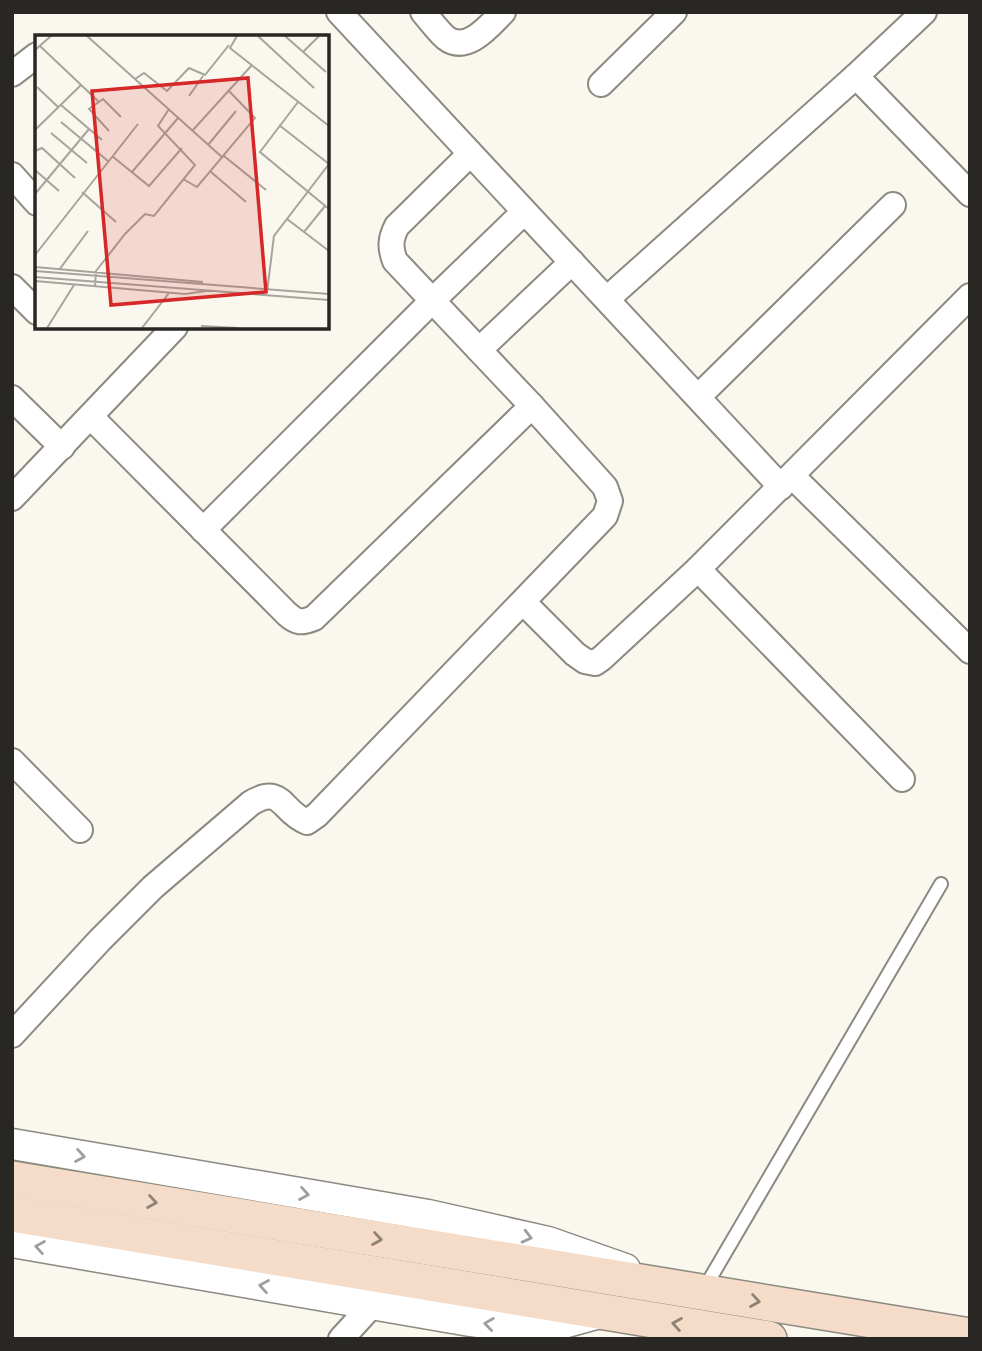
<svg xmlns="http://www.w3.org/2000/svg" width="982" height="1351" viewBox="0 0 982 1351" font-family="'Fira Sans Condensed',sans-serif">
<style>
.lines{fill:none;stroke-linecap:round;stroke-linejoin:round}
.service-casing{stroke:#8c8981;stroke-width:16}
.minor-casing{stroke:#8c8981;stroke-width:28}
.tertiary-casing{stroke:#8c8981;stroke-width:33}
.secondary-casing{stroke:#8c8981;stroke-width:38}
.service{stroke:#fff;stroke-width:12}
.minor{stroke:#fff;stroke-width:24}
.tertiary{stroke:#fff;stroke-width:30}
.secondary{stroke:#f4dcc9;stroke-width:35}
.oneway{stroke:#9e9e9c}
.oneway2{stroke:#8e8276}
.inset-road{fill:none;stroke:#a6a49d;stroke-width:2}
.view{fill:#d62828;fill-opacity:0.15;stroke:#d62828;stroke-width:3.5}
.inset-edge{fill:none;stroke:#282724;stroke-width:3.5}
</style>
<rect width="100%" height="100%" fill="#faf7ee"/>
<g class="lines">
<g class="service-casing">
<polyline id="service" points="704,1289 941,884"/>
</g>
<g class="minor-casing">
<g id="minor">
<polyline points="339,12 781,487"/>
<path d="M423,12c7,8 15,19 23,26 21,16 44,-13 57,-26"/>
<polyline points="12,74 37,55"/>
<polyline points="856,76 970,194"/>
<polyline points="601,84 674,12"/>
<polyline points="12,175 37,203"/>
<polyline points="12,287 37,312"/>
<polyline points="607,299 856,76 924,12"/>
<polyline points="479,350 572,262"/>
<polyline points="698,397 893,205"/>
<polyline points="12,398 62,447"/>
<path d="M91,417l196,197c10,9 15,9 27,4l218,-212"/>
<polyline points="792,476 970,651"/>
<polyline points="12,498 175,327"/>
<polyline points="203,530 433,300 524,212"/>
<polyline points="698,569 902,779"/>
<polyline points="523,602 575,654 585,661 595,663 602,658 698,569 970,296"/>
<polyline points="12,761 80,830"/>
<path d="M12,1035l88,-95 53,-53 98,-84c32,-19 30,9 56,19l10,-7 288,-299 5,-15 -5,-14 -73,-81 -137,-145c-5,-13 -5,-22 2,-35l73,-72"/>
<polyline points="341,1339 373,1304"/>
</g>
</g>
<g class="tertiary-casing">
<g id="tertiary">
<polyline points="12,1144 428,1215 548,1242 625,1269"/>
<polyline points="12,1242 470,1321 515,1327 552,1326 603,1312"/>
</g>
</g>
<g class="secondary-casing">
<g id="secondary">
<polyline points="12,1179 970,1336"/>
<polyline points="12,1214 769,1339"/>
</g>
</g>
<use href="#service" class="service"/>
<use href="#minor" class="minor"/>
<use href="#tertiary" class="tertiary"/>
<use href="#secondary" class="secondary"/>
</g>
<defs><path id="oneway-chevron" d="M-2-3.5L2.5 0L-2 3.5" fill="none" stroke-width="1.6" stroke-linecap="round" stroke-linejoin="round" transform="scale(1.75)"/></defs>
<g class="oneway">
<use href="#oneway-chevron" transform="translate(80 1156) rotate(10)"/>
<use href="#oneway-chevron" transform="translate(304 1194) rotate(10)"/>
<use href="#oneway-chevron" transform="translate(527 1237) rotate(14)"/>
<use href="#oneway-chevron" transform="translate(40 1247) rotate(-170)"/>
<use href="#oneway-chevron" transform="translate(264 1286) rotate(-170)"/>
<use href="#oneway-chevron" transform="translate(489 1324) rotate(-172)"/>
</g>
<g class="oneway2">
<use href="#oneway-chevron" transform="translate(152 1202) rotate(9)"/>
<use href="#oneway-chevron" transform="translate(377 1239) rotate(9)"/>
<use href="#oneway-chevron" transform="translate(755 1301) rotate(9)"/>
<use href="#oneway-chevron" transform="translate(677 1324) rotate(-171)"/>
</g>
<g transform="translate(35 35)">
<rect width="294" height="294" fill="#faf7ee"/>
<path class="inset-road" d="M52,1l136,122M202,1l-7,12 99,78M223,1l56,52M250,1l41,36M5,11l58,55M0,15l16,-14M268,17l16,-16M100,44l9,-6 23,18 22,-23 16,7 24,-30M2,52l21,20M154,61l14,-20M263,67l-38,50 69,57M26,70l41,35M26,87l47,39M244,90l50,39M0,95l46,-45M158,95l59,-65M74,96l-20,-22 14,-10 18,18M16,98l36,30M173,110l28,-34M0,116l7,-3 33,30M77,121l37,30 33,-38M189,121l42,34M0,135l24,21M97,137l46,-54M176,137l35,30M148,144l14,8 58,-69 -26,-27M47,157l34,30M0,159l54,-65M252,184l42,32M269,197l21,-26M0,220l103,-131M0,232l168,15M24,235l29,-39M0,236l294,23M0,242l294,23M0,246l150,13 21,-3M60,251l1,-15 29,-37 20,-20 9,2 41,-51 -37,-39 11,-17M232,257l7,-56 55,-72M166,291l37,2M12,293l27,-43M107,293l27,-35"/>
<path class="view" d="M213,43l18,214 -155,13 -19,-214z"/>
<rect width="294" height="294" class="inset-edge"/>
</g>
<rect width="982" height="1351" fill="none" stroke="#282724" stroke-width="28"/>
</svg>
